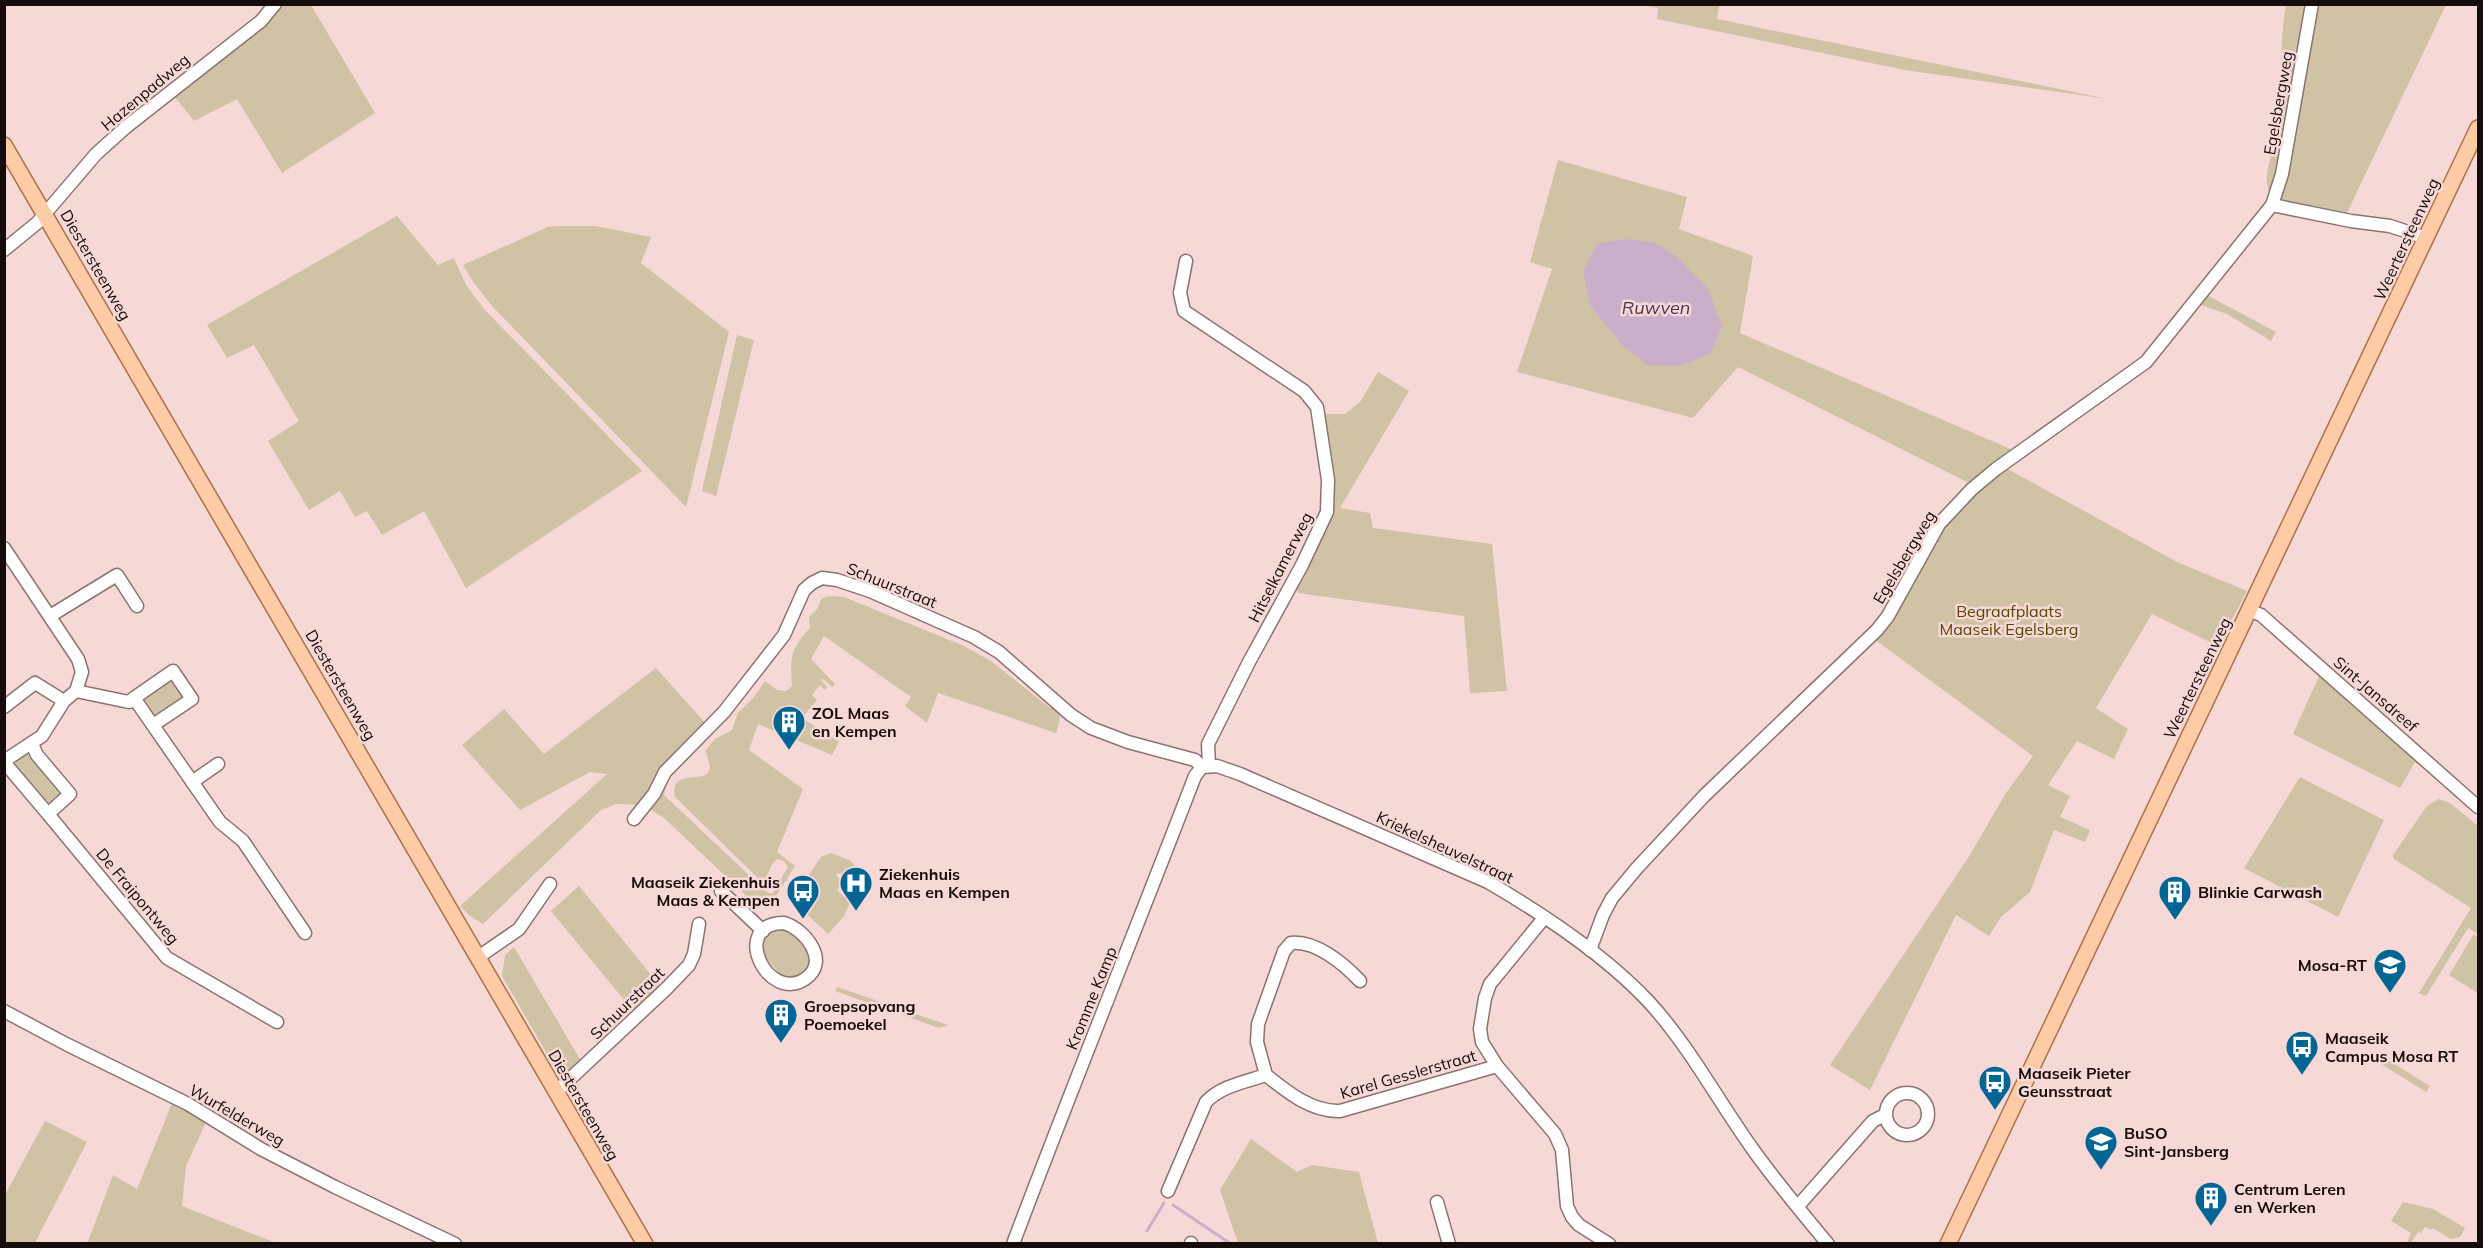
<svg xmlns="http://www.w3.org/2000/svg" width="2483" height="1248" viewBox="0 0 2483 1248" font-family="Mulish,sans-serif">
<style>
.green{fill:#cfc2a5;fill-rule:evenodd}
.water{fill:#cbaec9}
.lines{fill:none;stroke-linecap:round;stroke-linejoin:round}
.stream{stroke:#cbaec9;stroke-width:3}
.minor-casing{stroke:#8c736f;stroke-width:15}
.major-casing{stroke:#ab7148;stroke-width:18}
.minor{stroke:#fff;stroke-width:12}
.major{stroke:#fdcba5;stroke-width:15}
.labels{text-anchor:middle;stroke-width:5;stroke-linejoin:round;paint-order:stroke}
.street-label{font-size:16px;fill:#160c0b;stroke:#f6d9d6}
.park-label{font-size:16px;fill:#5a4404;stroke:#f6d9d6}
.poi-label{font-size:16px;font-weight:bold;fill:#160c0b;stroke:#f6d9d6;text-anchor:start}
.water-label{font-size:18px;font-style:italic;fill:#552f55;stroke:#f6d9d6}
</style>
<rect width="100%" height="100%" fill="#f6d9d6"/>
<g class="green">
<polygon points="279,5 311,5 375,113 282,173 237,99 194,121 171,92"/>
<polygon points="1642,5 1719,5 1717,19 2108,99 1905,70 1657,19 1658,8"/>
<path d="M2286,5h160l-101,212c-18,-3 -64,-8 -74,-22 -11,-16 3,-45 6,-62 8,-43 1,-86 9,-128z"/>
<polygon points="1558,160 1687,197 1679,229 1753,256 1740,333 2013,450 1971,484 1738,367 1693,418 1517,372 1552,269 1530,262"/>
<polygon points="397,216 438,265 454,258 466,285 484,309 642,471 466,588 424,511 382,535 367,511 355,517 340,491 309,510 268,441 299,421 254,345 227,358 207,325"/>
<polygon points="559,226 596,226 651,237 641,263 729,332 686,507 492,306 474,283 463,265 548,227"/>
<polygon points="2205,294 2276,332 2271,341 2227,314 2198,304"/>
<polygon points="737,335 754,340 716,496 702,491"/>
<polygon points="1378,372 1409,391 1340,508 1370,513 1373,528 1492,544 1507,691 1470,693 1464,616 1298,593 1295,583 1332,508 1334,499 1324,414 1345,414 1360,402"/>
<polygon points="2006,468 2177,562 2247,591 2218,646 2152,614 2096,708 2128,729 2114,759 2077,741 2048,785 2070,796 2060,817 2090,830 2085,842 2054,830 2030,892 2001,917 1989,936 1956,915 1870,1090 1830,1065 1968,858 2006,793 2033,756 1874,639 1952,513"/>
<path d="M830,581l66,24 74,32 27,15 58,52c8,10 4,18 1,29l-118,-40 -11,30 -22,-17 6,-9 -87,-61 -13,23 24,25 -3,3 -10,-9 -1,2 6,7 -2,3 -5,-5 -8,10 5,5 -15,18 37,23 -7,14 -74,-31 -9,26 54,39 -26,63 18,14 -21,33 -18,6 -92,-87 -14,-9v-4l17,-30 56,-57 64,-82 18,-44 9,-8zM825,584h9l132,54 35,21 52,46 -3,3 -59,-47 -27,-15 -120,-49 -15,-1 -8,3 -3,9 -9,9 1,11c-20,21 -20,30 -18,58l-6,5 -9,-1 -12,-9 -12,17 -15,15 -6,17 -17,9 -10,12c21,46 -37,8 -30,46l89,87 8,-20 5,-5 7,2 4,6 -15,26h-5l-104,-98 4,-17c38,-37 72,-75 104,-118 7,-9 16,-19 22,-30 10,-19 7,-39 31,-46z"/>
<polygon points="656,668 707,725 659,778 638,805 616,804 601,810 483,924 469,915 460,906 607,774 590,772 520,810 462,745 504,709 544,754"/>
<polygon points="2320,674 2417,759 2400,788 2293,734"/>
<polygon points="169,677 172,678 184,692 184,699 179,699 159,712 158,718 153,717 142,700 143,696 148,697 168,683"/>
<polygon points="25,754 32,756 63,792 51,806 45,804 15,768 16,759"/>
<polygon points="2300,777 2384,820 2338,917 2244,868"/>
<polygon points="2439,799 2450,803 2478,826 2478,934 2468,928 2426,996 2419,993 2471,908 2394,859 2393,855 2427,806"/>
<polygon points="831,853 851,861 858,871 837,874 837,877 843,880 837,890 850,902 844,916 828,934 792,900 821,857"/>
<polygon points="579,886 660,986 634,1012 551,911"/>
<path d="M781,928c19,8 33,23 26,43l-13,8 -13,-4 -20,-22 4,-20z"/>
<polygon points="2474,934 2478,938 2478,993 2449,975"/>
<polygon points="514,947 581,1061 561,1078 502,976 505,955"/>
<polygon points="837,987 948,1025 949,1025 939,1028 835,991"/>
<polygon points="2385,1058 2430,1086 2426,1092 2381,1064"/>
<polygon points="173,1101 207,1120 186,1166 182,1206 276,1243 87,1244 113,1175 137,1189"/>
<polygon points="45,1121 87,1142 35,1243 5,1243 5,1195"/>
<polygon points="1251,1139 1297,1172 1312,1165 1359,1172 1378,1243 1238,1243 1220,1190"/>
<polygon points="2403,1202 2433,1209 2465,1228 2460,1237 2451,1239 2433,1228 2431,1230 2425,1227 2421,1233 2418,1232 2411,1243 2407,1243 2411,1233 2391,1221"/>
</g>
<polygon class="water" points="1624,239 1653,242 1676,256 1708,289 1722,326 1711,353 1680,366 1647,365 1623,346 1591,307 1583,271 1597,244"/>
<g class="lines">
<g class="stream">
<polyline points="1173,1205 1231,1244"/>
<polyline points="1147,1231 1164,1203"/>
</g>
<g class="minor-casing">
<g id="minor">
<polyline points="2272,205 2351,221 2390,226 2426,238"/>
<polyline points="4,250 37,223 96,154 126,127 261,21 275,4"/>
<polyline points="1186,261 1180,293 1184,311 1304,391 1317,407 1328,480 1327,512 1302,565 1249,662 1208,744 1209,765"/>
<polyline points="4,548 78,659 82,672 76,691 64,701 42,736 4,761"/>
<polyline points="2249,610 2261,615 2478,807"/>
<polyline points="50,616 117,575 137,606"/>
<polyline points="76,691 124,701 129,702 134,698 220,822 243,841 305,933"/>
<polyline points="134,698 173,671 192,699 153,725"/>
<polyline points="4,707 35,683 64,701"/>
<polyline points="4,762 48,814 70,794 37,755 32,744"/>
<path d="M1202,767l15,-1 23,8 248,108c55,32 117,73 161,120 41,45 69,99 105,149 23,32 49,63 74,93"/>
<polyline points="192,782 218,764"/>
<polyline points="48,814 167,958 277,1022"/>
<polyline points="634,819 654,794 665,772 724,712 784,635 804,590 812,583 822,578 837,580 870,591 974,637 999,652 1071,715 1091,728 1128,742 1195,760 1202,767"/>
<polyline points="721,891 763,931"/>
<polyline points="1544,918 1490,984 1485,998 1480,1029 1482,1042 1497,1066 1555,1134 1562,1150 1567,1206 1572,1217 1579,1225 1609,1244"/>
<path d="M784,923c21,6 47,39 21,56 -38,25 -76,-56 -21,-56z"/>
<polyline points="1590,950 1603,915 1612,898 1637,868 1704,796 1877,630 1888,616 1939,524 1972,489 1996,469 2146,362 2272,205 2282,174 2312,4"/>
<polyline points="477,958 519,929 550,884"/>
<path d="M1360,981c-17,-18 -45,-41 -69,-38l-7,8 -26,73 -1,18 9,33c21,17 46,37 74,36l157,-45"/>
<polyline points="4,1011 66,1044 188,1104 261,1149 335,1187 455,1244"/>
<polyline points="556,1092 666,989 689,965 694,954 699,924"/>
<circle cx="1907" cy="1114" r="21"/>
<path d="M1168,1191l38,-89c15,-16 39,-20 60,-27"/>
<polyline points="1437,1202 1449,1244"/>
<polyline points="1798,1206 1873,1121 1885,1115"/>
<path d="M1013,1244c59,-157 122,-312 182,-468l7,-9"/>
<polyline points="1191,1244 1191,1243"/>
</g>
</g>
<g class="major-casing">
<g id="major">
<polyline points="4,145 645,1244"/>
<polyline points="1948,1244 2478,128"/>
</g>
</g>
<use href="#minor" class="minor"/>
<use href="#major" class="major"/>
</g>
<defs>
<g id="building-pin" transform="scale(1.725)"><path d="M0 17L-7.5 6A9.5 9.5 0 1 1 7.5 6Z" fill="#026594" stroke="#f6d9d6"/><path d="M-4-6H4V6H1V3H-1V6H-4ZM-2.5-4.3h1.7v1.8h-1.7ZM.8-4.3h1.7v1.8H.8ZM-2.5-1h1.7V.8h-1.7ZM.8-1h1.7V.8H.8Z" fill="#fff"/></g>
<g id="hospital-pin" transform="scale(1.725)"><path d="M0 17L-7.5 6A9.5 9.5 0 1 1 7.5 6Z" fill="#026594" stroke="#f6d9d6"/><path d="M-5-5h3v3.5h4V-5h3V5h-3V1.5h-4V5h-3Z" fill="#fff"/></g>
<g id="bus-pin" transform="scale(1.725)"><path d="M0 17L-7.5 6A9.5 9.5 0 1 1 7.5 6Z" fill="#026594" stroke="#f6d9d6"/><path d="M-5-6H5V4H4V6H2V4H-2V6H-4V4H-5ZM-3.5-4V0h7V-4ZM-3.5 1.2v1.5H-2V1.2ZM2 1.2v1.5H3.5V1.2Z" fill="#fff"/></g>
<g id="school-pin" transform="scale(1.725)"><path d="M0 17L-7.5 6A9.5 9.5 0 1 1 7.5 6Z" fill="#026594" stroke="#f6d9d6"/><path d="M0-5L7-2L0 1L-7-2ZM-4 1L0 2.5L4 1V4Q0 6-4 4Z" fill="#fff"/></g>
</defs>
<g fill-rule="evenodd">
<use href="#building-pin" x="789" y="722"/>
<use href="#hospital-pin" x="856" y="883"/>
<use href="#bus-pin" x="803" y="891"/>
<use href="#building-pin" x="2175" y="892"/>
<use href="#school-pin" x="2390" y="965"/>
<use href="#building-pin" x="781" y="1015"/>
<use href="#bus-pin" x="2302" y="1047"/>
<use href="#bus-pin" x="1995" y="1082"/>
<use href="#school-pin" x="2101" y="1142"/>
<use href="#building-pin" x="2211" y="1198"/>
</g>
<g class="labels">
<g class="street-label">
<text transform="translate(145 92) rotate(-40)" y="6">Hazenpadweg</text>
<text transform="translate(2278 103) rotate(-80)" y="6">Egelsbergweg</text>
<text transform="translate(2406 239) rotate(-65)" y="6">Weertersteenweg</text>
<text transform="translate(96 265) rotate(60)" y="6">Diestersteenweg</text>
<text transform="translate(1904 557) rotate(-59)" y="6">Egelsbergweg</text>
<text transform="translate(1280 567) rotate(-63)" y="6">Hitselkamerweg</text>
<text transform="translate(892 585) rotate(22)" y="6">Schuurstraat</text>
<text transform="translate(2197 678) rotate(-64)" y="6">Weertersteenweg</text>
<text transform="translate(341 685) rotate(60)" y="6">Diestersteenweg</text>
<text transform="translate(2376 694) rotate(41)" y="6">Sint-Jansdreef</text>
<text transform="translate(1445 847) rotate(25)" y="6">Kriekelsheuvelstraat</text>
<text transform="translate(138 896) rotate(50)" y="6">De Fraipontweg</text>
<text transform="translate(1091 998) rotate(-68)" y="6">Kromme Kamp</text>
<text transform="translate(627 1003) rotate(-44)" y="6">Schuurstraat</text>
<text transform="translate(1408 1074) rotate(-16)" y="6">Karel Gesslerstraat</text>
<text transform="translate(584 1105) rotate(60)" y="6">Diestersteenweg</text>
<text transform="translate(237 1115) rotate(30)" y="6">Wurfelderweg</text>
</g>
<g class="park-label">
<text x="2009" y="617">Begraafplaats<tspan x="2009" dy="18">Maaseik Egelsberg</tspan></text>
</g>
<g class="poi-label">
<text x="812" y="719">ZOL Maas<tspan x="812" dy="18">en Kempen</tspan></text>
<text x="879" y="880">Ziekenhuis<tspan x="879" dy="18">Maas en Kempen</tspan></text>
<text x="780" y="888" text-anchor="end">Maaseik Ziekenhuis<tspan x="780" dy="18">Maas &amp; Kempen</tspan></text>
<text x="2198" y="898">Blinkie Carwash</text>
<text x="2367" y="971" text-anchor="end">Mosa-RT</text>
<text x="804" y="1012">Groepsopvang<tspan x="804" dy="18">Poemoekel</tspan></text>
<text x="2325" y="1044">Maaseik<tspan x="2325" dy="18">Campus Mosa RT</tspan></text>
<text x="2018" y="1079">Maaseik Pieter<tspan x="2018" dy="18">Geunsstraat</tspan></text>
<text x="2124" y="1139">BuSO<tspan x="2124" dy="18">Sint-Jansberg</tspan></text>
<text x="2234" y="1195">Centrum Leren<tspan x="2234" dy="18">en Werken</tspan></text>
</g>
<g class="water-label">
<text x="1656" y="314">Ruwven</text>
</g>
</g>
<rect width="2483" height="1248" fill="none" stroke="#160c0b" stroke-width="12"/>
</svg>
